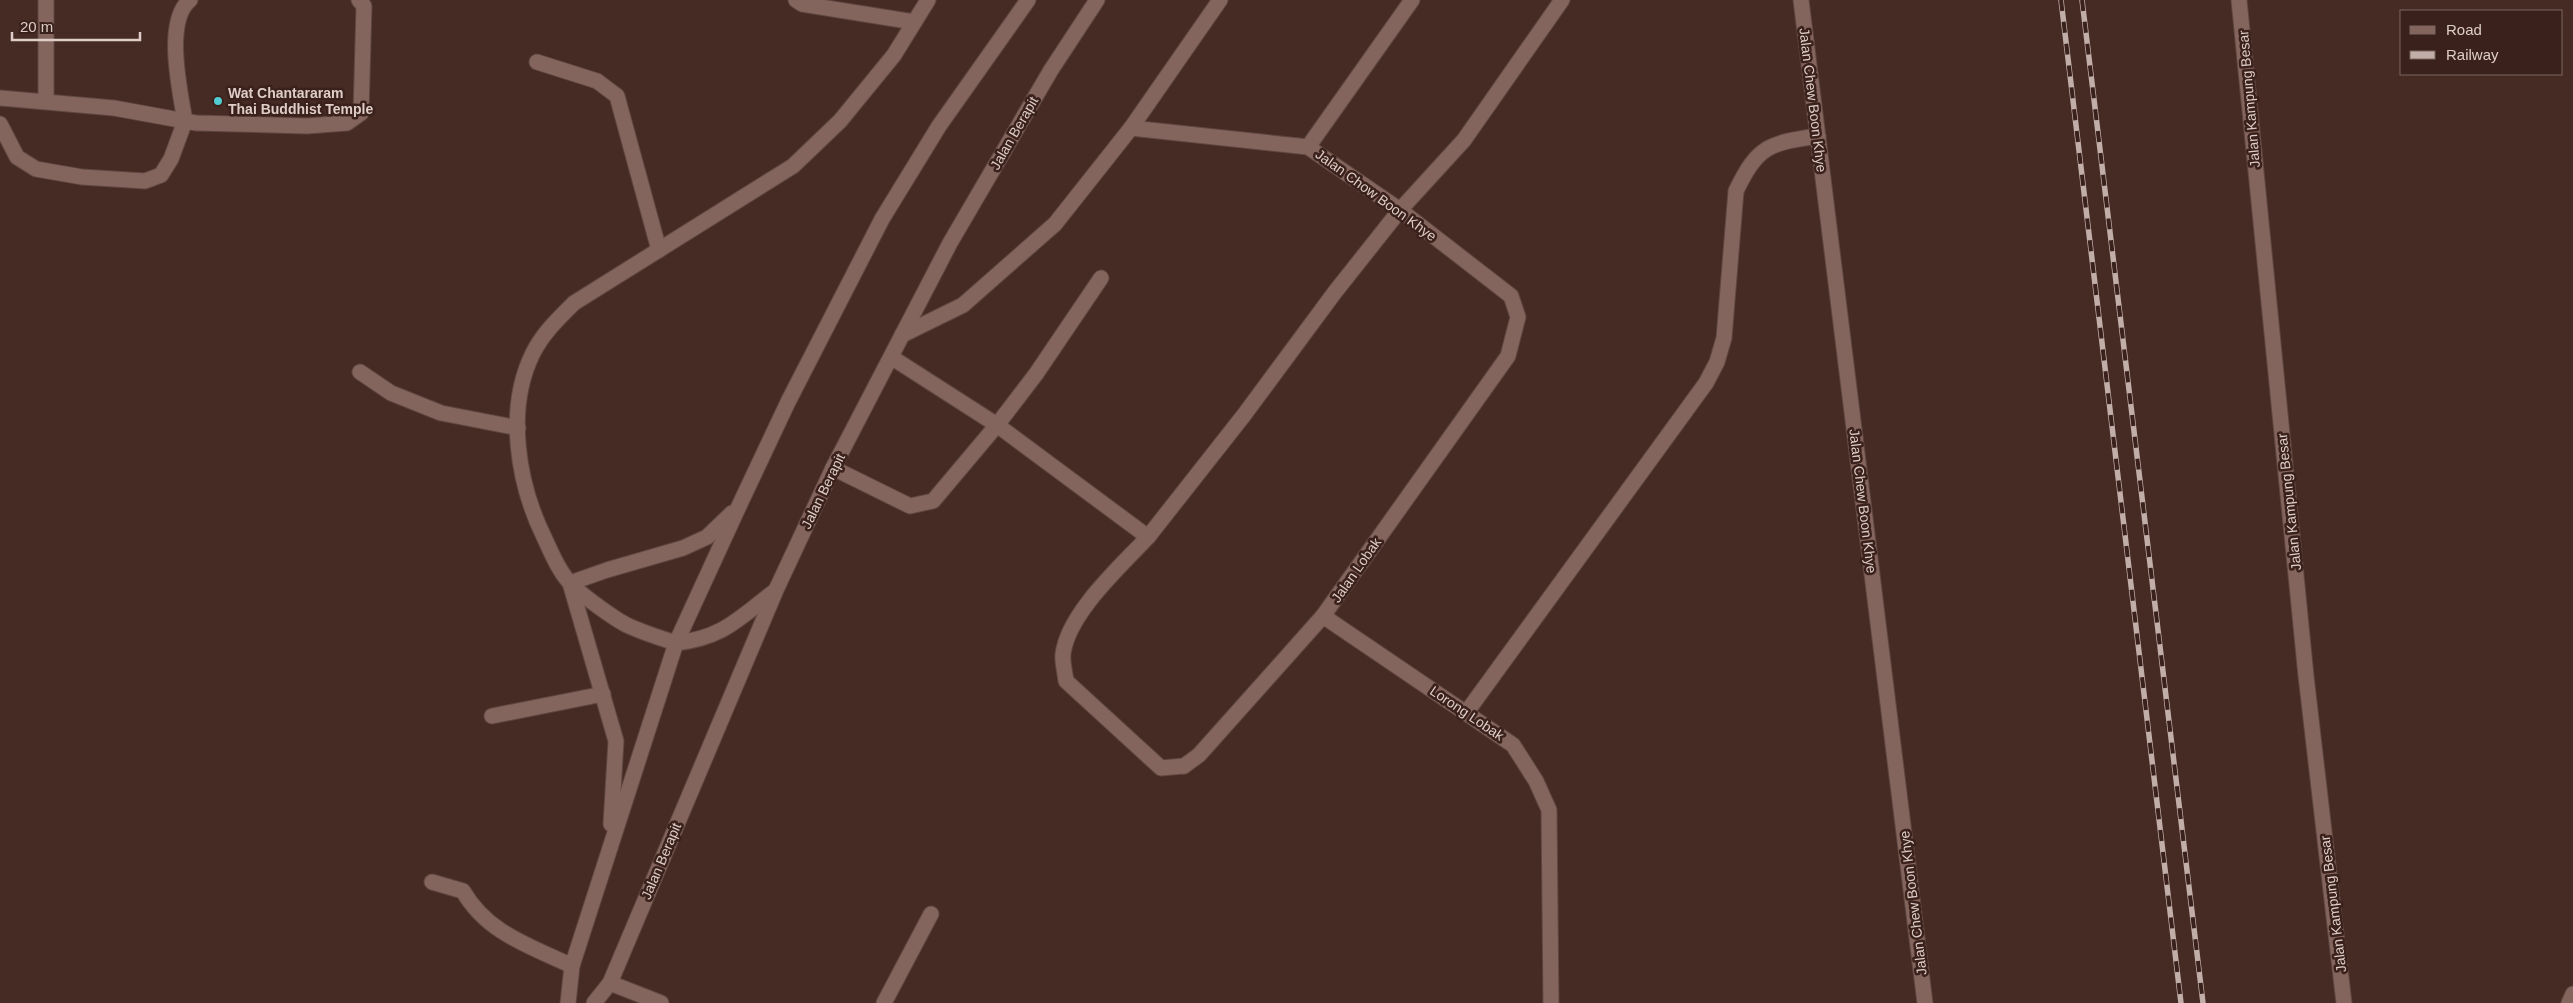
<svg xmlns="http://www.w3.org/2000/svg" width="2573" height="1003" viewBox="0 0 2573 1003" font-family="Helvetica,sans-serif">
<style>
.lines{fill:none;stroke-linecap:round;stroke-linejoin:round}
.lane-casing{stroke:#5e4741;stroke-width:17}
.street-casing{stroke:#5e4741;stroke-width:17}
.secondary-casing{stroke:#5e4741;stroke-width:17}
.lane{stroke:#84655d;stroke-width:15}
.street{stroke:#84655d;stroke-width:15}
.secondary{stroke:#84655d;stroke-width:15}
.rail-casing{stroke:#c2aea9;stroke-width:5.5}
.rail{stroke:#3b211b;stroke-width:4;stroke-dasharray:11;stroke-linecap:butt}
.poi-dot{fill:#51ccd1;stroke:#3b211b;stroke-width:2}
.labels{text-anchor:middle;stroke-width:5;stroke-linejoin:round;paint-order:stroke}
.poi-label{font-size:14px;font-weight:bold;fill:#dfcdc8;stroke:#3b211b;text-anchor:start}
.street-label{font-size:14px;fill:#dfcdc8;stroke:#3b211b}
</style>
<rect width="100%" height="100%" fill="#462b24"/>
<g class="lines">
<g class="lane-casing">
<g id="lane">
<path d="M190,0c-26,21 -10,91 -5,121l11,2 111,3 40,-3 14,-10 3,-107 -5,-6"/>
<polyline points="0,98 114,108 185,121 171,159 161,175 145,181 82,177 36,169 17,157 0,124"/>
<polyline points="46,101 46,0"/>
<polyline points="1308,147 1412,0"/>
<polyline points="891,357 997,425 1036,374 1101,278"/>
<polyline points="360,372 391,393 441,413 518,428"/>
<path d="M833,468l77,38 23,-5 64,-76 151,112c-27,29 -80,76 -85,117 -1,8 2,18 3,27l95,87 23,-2"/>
<polyline points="1148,537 1244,415 1335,292 1400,210"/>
<path d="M1466,713l240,-330 11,-21 7,-24 12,-147c22,-46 34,-48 82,-55"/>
<polyline points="492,716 603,694"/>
<polyline points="884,1003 931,914"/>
</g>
</g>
<g class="street-casing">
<g id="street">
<polyline points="796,0 802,4 914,22"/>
<polyline points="1801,0 1925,1003"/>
<polyline points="537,62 597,81 617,96 659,250"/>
<polyline points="1400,210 1464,140 1562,0"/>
<polyline points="1323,616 1513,745 1536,781 1549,810 1551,1003"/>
<path d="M676,643c-16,-5 -32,-10 -47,-17 -12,-5 -49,-32 -58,-42 -12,-12 -20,-32 -27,-47 -26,-53 -39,-128 -11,-184 10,-20 25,-34 41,-50l219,-137 47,-45 54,-66 34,-55"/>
<polyline points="1184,766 1199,755 1323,616 1508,356 1518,317 1511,296 1400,210 1308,147 1131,128 1220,0"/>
<path d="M432,882l31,9c24,42 67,55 109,75"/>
<polyline points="610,983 661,1003"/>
<polyline points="2569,1003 2573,994"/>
</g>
</g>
<g class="secondary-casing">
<g id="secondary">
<polyline points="2239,0 2306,676 2344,1003"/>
<polyline points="902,335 963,305 1055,224 1131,128"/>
<path d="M676,643c47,-5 63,-25 99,-52"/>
<polyline points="611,824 616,741 570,583 607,570 683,548 707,537 732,513"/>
<polyline points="568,1003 572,966 676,643 739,506 788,402 882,219 939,126 1028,0"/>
<polyline points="594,1003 610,983 776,590 833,468 950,243 1051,70 1097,0"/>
</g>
</g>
<use href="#lane" class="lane"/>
<use href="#street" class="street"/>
<use href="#secondary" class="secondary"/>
<g class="rail-casing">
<g id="rail">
<polyline points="2061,0 2181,1003"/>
<polyline points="2082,0 2203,1003"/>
</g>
</g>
<use href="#rail" class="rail"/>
</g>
<circle class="poi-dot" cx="218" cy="101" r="5"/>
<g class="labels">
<g class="poi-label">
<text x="228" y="98">Wat Chantararam<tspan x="228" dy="16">Thai Buddhist Temple</tspan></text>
</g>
<g class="street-label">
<text transform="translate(2249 99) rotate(-95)" y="5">Jalan Kampung Besar</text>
<text transform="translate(1813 100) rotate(83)" y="5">Jalan Chew Boon Khye</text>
<text transform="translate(1014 133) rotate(-60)" y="5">Jalan Berapit</text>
<text transform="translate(1376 195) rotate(36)" y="5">Jalan Chow Boon Khye</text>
<text transform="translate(823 491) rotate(-64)" y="5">Jalan Berapit</text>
<text transform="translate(1863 501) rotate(83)" y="5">Jalan Chew Boon Khye</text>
<text transform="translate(2289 502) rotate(-96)" y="5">Jalan Kampung Besar</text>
<text transform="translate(1356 570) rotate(-55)" y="5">Jalan Lobak</text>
<text transform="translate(1467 713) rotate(34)" y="5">Lorong Lobak</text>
<text transform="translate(661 861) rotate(-67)" y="5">Jalan Berapit</text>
<text transform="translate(1913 903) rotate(-97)" y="5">Jalan Chew Boon Khye</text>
<text transform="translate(2333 904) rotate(-97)" y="5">Jalan Kampung Besar</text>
</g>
</g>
<rect x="2400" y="10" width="162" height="65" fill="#3b211b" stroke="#7d6660"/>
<rect x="2410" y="26" width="25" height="8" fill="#84655d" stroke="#7d6660"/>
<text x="2446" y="35" font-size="15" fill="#dfcdc8">Road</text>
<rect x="2410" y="51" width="25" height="8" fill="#c2aea9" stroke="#7d6660"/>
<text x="2446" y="60" font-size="15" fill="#dfcdc8">Railway</text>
<path d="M12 32v8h128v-8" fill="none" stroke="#dfcdc8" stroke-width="2.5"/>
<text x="20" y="32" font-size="15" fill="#dfcdc8" stroke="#3b211b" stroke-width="4" paint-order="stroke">20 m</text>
</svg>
